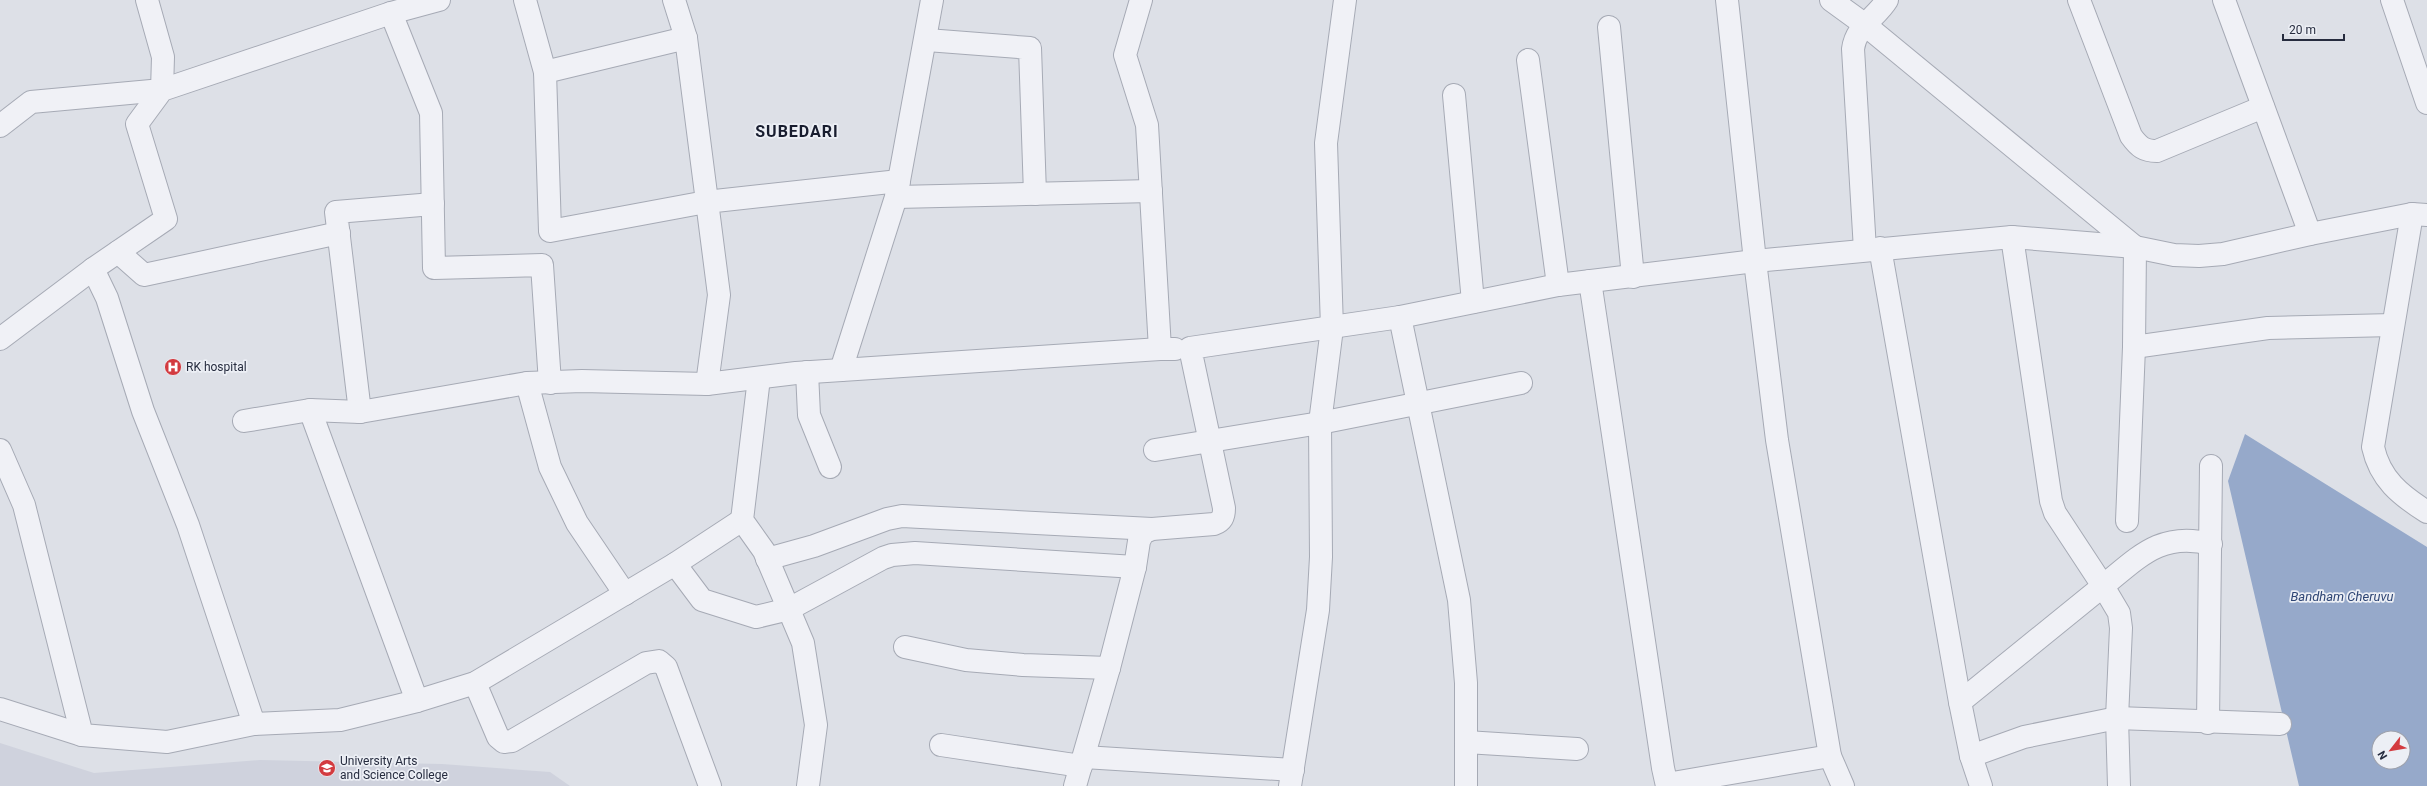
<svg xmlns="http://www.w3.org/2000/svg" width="2427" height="786" viewBox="0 0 2427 786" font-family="Roboto,sans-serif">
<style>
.built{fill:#cfd2dd}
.water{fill:#96a9ca;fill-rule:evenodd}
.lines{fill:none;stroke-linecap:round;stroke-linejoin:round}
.minor-casing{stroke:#a6aab5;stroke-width:24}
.minor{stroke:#f0f1f6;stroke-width:22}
.labels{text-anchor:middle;stroke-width:3.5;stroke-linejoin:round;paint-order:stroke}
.poi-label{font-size:12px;fill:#262c3f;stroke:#eceff5;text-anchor:start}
.water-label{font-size:13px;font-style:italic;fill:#2e4574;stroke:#eceff5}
.district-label{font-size:16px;font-weight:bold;letter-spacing:1px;fill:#181d2f;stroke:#eceff5}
</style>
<rect width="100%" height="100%" fill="#dde0e7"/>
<polygon class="built" points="0,743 94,773 260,760 442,764 550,772 570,786 0,786"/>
<path class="water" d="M2245,434l182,113v239h-128l-71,-305zM2379,738h24v24h-24z"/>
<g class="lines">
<g class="minor-casing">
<g id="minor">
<polyline points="525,0 545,72"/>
<polyline points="674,0 686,38"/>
<polyline points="1141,0 1125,55 1147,125 1160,349 1175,349"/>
<polyline points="1727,0 1755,261 1777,440 1830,756 1843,786"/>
<polyline points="1831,0 1864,24 2135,247 2134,347 2127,521"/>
<path d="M2079,0l52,136c8,11 13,15 26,15l106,-44"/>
<polyline points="2224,0 2310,234"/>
<polyline points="2392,0 2427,103"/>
<polyline points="391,13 431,113 434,268 542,265 550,383"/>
<polyline points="1609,27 1633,277"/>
<polyline points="927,40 1030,48 1035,194"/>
<polyline points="1528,60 1558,285"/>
<polyline points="1454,95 1473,302"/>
<polyline points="0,126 31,102 162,90 163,57 147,0"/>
<polyline points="899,181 706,202 550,231 545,72 686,38 719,295 707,384 796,373 1160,349"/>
<polyline points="896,197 1151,191"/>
<path d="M2412,214l-39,233c7,32 27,48 54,65"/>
<path d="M2012,237l39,264 4,12 48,73c36,-29 58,-55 108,-42"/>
<polyline points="1880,248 1960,702 1971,756 1981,786"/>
<path d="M1865,250l-12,-201c3,-23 23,-31 34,-49"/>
<polyline points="118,252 144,275 339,233"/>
<polyline points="93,269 107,298 143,411 188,525 254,724 340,720 417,701 475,683 675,564 742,520"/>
<polyline points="1590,281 1663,768 1667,786"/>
<polyline points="1400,317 1459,600 1466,683 1466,786"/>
<polyline points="0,339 93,269 166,219 137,124 162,90 391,13 439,0"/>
<polyline points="2134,347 2268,328 2393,325"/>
<polyline points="841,370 896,197 932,0"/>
<polyline points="807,372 809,415 830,467"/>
<polyline points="759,378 742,520 764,551 803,643 816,725 808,786"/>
<polyline points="527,383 550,467 577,523 625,594"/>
<polyline points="310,410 417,701"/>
<polyline points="360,412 336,212 433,204"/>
<polyline points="244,421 310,410 360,412 527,383 582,381 707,384"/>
<polyline points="0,450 24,505 82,735 167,742 254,724"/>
<polyline points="1155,450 1320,423 1521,383"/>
<polyline points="767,559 814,546 887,519 902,516 1152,529"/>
<polyline points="675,564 702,600 756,617 789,609 883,558 892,555 915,553 1135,567"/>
<polyline points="905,647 966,660 1023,665 1109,668"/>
<polyline points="475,683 498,737 504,742 512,741 646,663 659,661 666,667 710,786"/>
<polyline points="1960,702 2103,586 2119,613 2121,628 2117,718 2119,786"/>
<polyline points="0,709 82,735"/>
<polyline points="2208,723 2211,466"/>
<polyline points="1466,742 1577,749"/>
<polyline points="941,745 1081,766"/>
<polyline points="1971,756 2024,737 2117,718 2280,724"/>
<polyline points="1084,757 1293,770"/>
<polyline points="1667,784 1830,756"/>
<path d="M1075,786l34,-118 26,-101 4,-26 4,-8 9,-4 62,-5c8,-3 10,-7 10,-16l-34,-160 210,-31 158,-32 197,-24 257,-24 123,10 39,8 25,1 24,-2 87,-20 102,-20 15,1"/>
<polyline points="1290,786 1318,610 1321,557 1320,423 1332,328 1326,143 1345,0"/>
</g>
</g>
<use href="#minor" class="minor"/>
</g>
<defs>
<g id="hospital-disc" transform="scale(0.9)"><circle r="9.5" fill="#d33b40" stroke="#eceff5"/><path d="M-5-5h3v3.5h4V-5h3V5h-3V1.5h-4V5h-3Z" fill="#fff"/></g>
<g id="university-disc" transform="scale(0.9)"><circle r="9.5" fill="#d33b40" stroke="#eceff5"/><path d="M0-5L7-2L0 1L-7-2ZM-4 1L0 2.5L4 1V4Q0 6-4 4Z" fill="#fff"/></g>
</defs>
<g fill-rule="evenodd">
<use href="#hospital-disc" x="173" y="367"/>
<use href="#university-disc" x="327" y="768"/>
</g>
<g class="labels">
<g class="poi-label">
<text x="186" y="371">RK hospital</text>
<text x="340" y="765">University Arts<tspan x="340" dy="14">and Science College</tspan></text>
</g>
<g class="water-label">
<text x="2342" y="601">Bandham Cheruvu</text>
</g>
<g class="district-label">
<text x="797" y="137">SUBEDARI</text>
</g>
</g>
<g transform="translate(2391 750) rotate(239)"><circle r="19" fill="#eceff5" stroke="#9da1ac"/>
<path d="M0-3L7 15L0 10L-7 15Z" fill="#d33b40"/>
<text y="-6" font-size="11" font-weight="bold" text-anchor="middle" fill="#262c3f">N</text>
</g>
<path d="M2283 34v6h61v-6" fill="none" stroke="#262c3f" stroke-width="2"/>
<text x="2289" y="34" font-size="12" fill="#262c3f" stroke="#eceff5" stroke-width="3" paint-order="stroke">20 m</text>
</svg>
